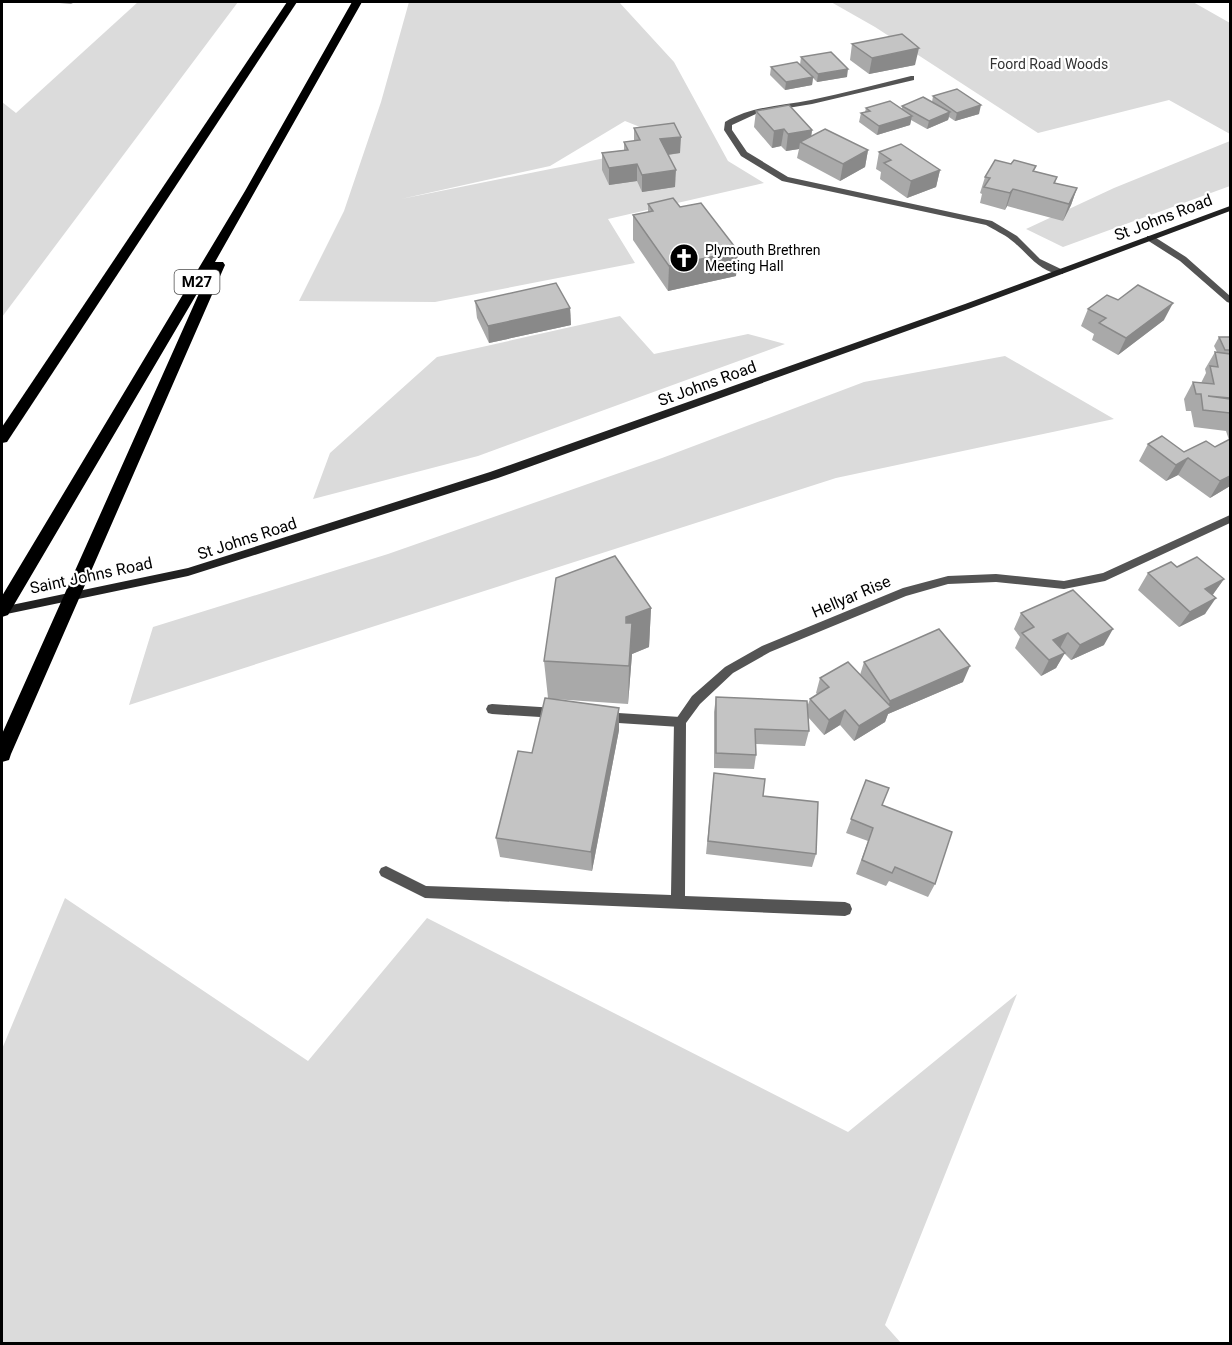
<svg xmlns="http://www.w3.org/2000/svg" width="1232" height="1345" viewBox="0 0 1232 1345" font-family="Roboto,sans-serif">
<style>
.green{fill:#dbdbdb;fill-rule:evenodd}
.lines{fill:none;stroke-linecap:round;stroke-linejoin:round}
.lane{fill:#545454;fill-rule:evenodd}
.street{fill:#545454;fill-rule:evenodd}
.secondary{fill:#212121;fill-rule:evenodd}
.highway{fill:#000;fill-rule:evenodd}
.wall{fill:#a9a9a9}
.shaded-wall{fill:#898989}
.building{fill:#c4c4c4;stroke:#898989;stroke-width:1.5}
.labels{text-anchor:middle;stroke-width:4.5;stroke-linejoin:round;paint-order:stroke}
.far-park-label{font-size:14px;fill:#323232;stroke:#fff}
.far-poi-label{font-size:14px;fill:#000;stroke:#fff;text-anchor:start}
.shield{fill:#fff;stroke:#4c4c4c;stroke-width:1.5}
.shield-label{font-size:15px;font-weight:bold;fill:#000}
.street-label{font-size:16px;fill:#000;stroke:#fff}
</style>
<rect width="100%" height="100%" fill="#fff"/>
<g class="green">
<polygon points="138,2 238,2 2,317 2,102 16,113"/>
<path d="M409,2h210l55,60 54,99 36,22 -156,36 27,44 -200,39 -136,-1 45,-90 37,-109zM625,121l55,22 -279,56 149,-33z"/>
<polygon points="831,2 1193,2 1230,23 1230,134 1169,100 1038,133 875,27"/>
<polygon points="1230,141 1230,186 1063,247 1026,229 1114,188"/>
<polygon points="620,316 654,354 748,334 785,344 478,456 313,499 330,453 437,357"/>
<polygon points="1005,356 1114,419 836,478 129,705 153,627 388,554 662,458 864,382"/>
<polygon points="65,898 308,1061 427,918 848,1132 1017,994 885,1325 901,1343 2,1343 2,1049"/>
</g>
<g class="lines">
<g class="lane">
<path d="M911,76h3v4l-102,24 -54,9 -26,12v5l15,22 41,25 204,44 25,15 23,23 23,11v4c-22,1 -36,-22 -52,-34 -7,-6 -17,-10 -25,-15l-204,-44 -41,-25 -17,-26 1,-8c26,-16 57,-16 86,-22 33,-7 67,-16 100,-24z"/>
<polygon points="492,704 556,708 560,709 562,713 560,717 556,718 492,714 488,713 486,709 488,705"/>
<polygon points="603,712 680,717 684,718 686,722 684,726 680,727 603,722 599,721 597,717 599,713"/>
</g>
<g class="street">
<polygon points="1147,236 1153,236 1186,257 1230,296 1230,303 1227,302 1180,261 1147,240"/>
<polygon points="1230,515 1230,523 1105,581 1064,589 996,582 948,584 906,596 770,652 733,673 700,704 686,723 685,896 845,902 850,904 852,909 850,914 845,916 425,898 381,876 379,872 381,868 386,866 426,886 671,895 674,722 692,696 725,667 762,646 903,588 948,576 996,574 1064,581 1103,573"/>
</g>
<polygon class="secondary" points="1230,206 1230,211 971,308 498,478 188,576 2,615 2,607 188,568 490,472 965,304"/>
<g class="highway">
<polygon points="287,2 297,2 7,442 2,443 2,427"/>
<polygon points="352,2 362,2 215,262 223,262 225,265 11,754 9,760 2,762 2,734 205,280 8,615 2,617 2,596 245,191"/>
</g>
</g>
<g class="wall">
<polygon points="48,2 75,2 71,4"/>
<polygon points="852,44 915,65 869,74 850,60"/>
<polygon points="801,57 847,77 817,82 813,78 812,85 785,90 770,75 771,67 800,65"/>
<polygon points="933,96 979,114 955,121 949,117 948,120 927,129 911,120 910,125 877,135 859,122 861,113 865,112 866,108 902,109 902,106 932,102"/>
<polygon points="756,111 812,130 811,136 868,150 865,167 840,181 797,158 799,149 786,151 781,146 772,148 754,127"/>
<polygon points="634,128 680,153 668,155 675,187 642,192 637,181 609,185 602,170 602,153 624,150 624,142 634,141"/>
<polygon points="879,152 940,170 936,187 907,198 880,179 881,172 876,169"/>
<polygon points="1011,164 1036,166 1034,171 1057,177 1055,183 1077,188 1071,205 1063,221 1007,206 1005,210 980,203 982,194 980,193 985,177"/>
<polygon points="648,204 680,207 738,251 736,276 668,291 633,240 633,215 648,212"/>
<polygon points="1118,300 1164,320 1118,355 1092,340 1094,334 1081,326 1088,309"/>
<polygon points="475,301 570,308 571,325 489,343 477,318"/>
<polygon points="1219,337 1230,337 1230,486 1210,498 1178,475 1166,481 1139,461 1148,444 1184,452 1215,447 1229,440 1226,431 1194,427 1191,411 1186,411 1184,399 1193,382 1201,383 1206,373 1205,369 1215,352 1217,352 1214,346"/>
<polygon points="1177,567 1224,579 1212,595 1205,614 1179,627 1138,590 1148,573"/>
<polygon points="651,608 649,647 632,654 628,704 553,699 619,708 619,730 592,871 500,857 496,838 532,753 548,698 544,661"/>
<polygon points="1021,613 1104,645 1071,660 1064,653 1056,668 1041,676 1015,648 1020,637 1014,629"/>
<polygon points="864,662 963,682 888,714 885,722 854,741 840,725 824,735 808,717 809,731 805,746 756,744 756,755 754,769 714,768 714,712 716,697 807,707 810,699 817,694 816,693 820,678 860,675"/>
<polygon points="714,773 763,796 816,854 812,867 706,854"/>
<polygon points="866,780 935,884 928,897 889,881 886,886 856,874 868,841 846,833"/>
</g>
<g class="shaded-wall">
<polygon points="919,48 915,65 869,74 872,58"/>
<polygon points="848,69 847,77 817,82 818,74"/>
<polygon points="813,77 812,85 785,90 786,82"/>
<polygon points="981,105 979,114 955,121 957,113"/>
<polygon points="950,112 948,120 927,129 929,121"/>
<polygon points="912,116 910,125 877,135 879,126"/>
<polygon points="784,129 781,146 772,148 774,131"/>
<polygon points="812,130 810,146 800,142 799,149 786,151 788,134"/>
<polygon points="681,137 680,153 659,156 660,139"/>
<polygon points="868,150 865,167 840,181 843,164"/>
<polygon points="637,164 637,181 609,185 609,168"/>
<polygon points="676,170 675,187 642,192 642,175"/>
<polygon points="940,170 936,187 907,198 911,181"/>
<polygon points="1077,188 1071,205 1063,221 1069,204"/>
<polygon points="1013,189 1007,206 1005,210 1010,193"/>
<polygon points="738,251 736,276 668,291 669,266"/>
<polygon points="1173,303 1164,320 1118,355 1126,338"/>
<polygon points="570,308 571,325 489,343 488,326"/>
<polygon points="1188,458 1178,475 1166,481 1176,465"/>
<polygon points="1230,476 1230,486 1210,498 1220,481"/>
<polygon points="1224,579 1212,596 1205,589"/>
<polygon points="1216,598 1205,614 1179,627 1190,612"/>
<polygon points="651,608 649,647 632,654 628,704 629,666 626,617"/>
<polygon points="1113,629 1104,645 1071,660 1080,645"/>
<polygon points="1068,633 1060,648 1053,640"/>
<polygon points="1065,653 1056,668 1041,676 1049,660"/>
<polygon points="970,666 963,682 888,714 885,722 854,741 859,726 887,709 890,701"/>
<polygon points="619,708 619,730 592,871 591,852"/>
<polygon points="845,710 840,725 824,735 829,720"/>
</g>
<g class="building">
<polygon points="902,34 919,48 872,58 852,44"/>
<polygon points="831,52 848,69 818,74 801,57"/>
<polygon points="797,62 813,77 786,82 771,67"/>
<polygon points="957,89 981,105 957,113 933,96"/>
<polygon points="923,97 950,112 929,121 902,106"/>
<polygon points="890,101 912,116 879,126 861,113 870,111 866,108"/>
<polygon points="789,105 812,130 788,134 784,129 774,131 756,111"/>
<polygon points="674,123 681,137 660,139 676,170 642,175 637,164 609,168 602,153 628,150 624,142 640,140 634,128"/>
<polygon points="825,129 868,150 843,164 800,142"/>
<polygon points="901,144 940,170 911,181 884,163 891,160 879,152"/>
<polygon points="995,160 1011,164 1014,160 1036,166 1033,171 1057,177 1054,183 1077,188 1069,204 1013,189 1010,193 984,187 990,178 985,177"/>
<polygon points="673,198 680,207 701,203 738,251 669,266 633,215 653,211 648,204"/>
<polygon points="556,283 570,308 488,326 475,301"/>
<polygon points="1138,285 1173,303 1126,338 1099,323 1106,318 1088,309 1107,295 1118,300"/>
<polygon points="1219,337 1230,337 1230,350 1225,350"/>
<polygon points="1215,352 1230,354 1230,398 1208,396 1230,399 1230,413 1203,410 1201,394 1196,394 1193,382 1214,384 1210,366 1218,367"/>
<polygon points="1162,436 1184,452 1206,441 1215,447 1230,439 1230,476 1220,481 1188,458 1176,465 1148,444"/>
<polygon points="615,556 651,608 626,617 626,623 632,623 629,666 544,661 556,578"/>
<polygon points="1197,557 1224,579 1205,589 1216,598 1190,612 1148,573 1171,562 1177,567"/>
<polygon points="1073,590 1113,629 1080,645 1068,633 1053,640 1065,653 1049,660 1022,633 1034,627 1021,613"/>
<polygon points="939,629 970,666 890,701 864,662"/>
<polygon points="848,662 891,707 859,726 845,710 829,720 810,699 829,687 820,678"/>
<polygon points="716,697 807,701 809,731 755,729 756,755 716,753"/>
<polygon points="545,698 619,708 591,852 496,838 518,751 532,753"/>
<polygon points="714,773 765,779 763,796 818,802 816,854 708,841"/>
<polygon points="866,780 889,788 882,805 952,832 935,884 895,867 892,873 862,860 873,828 851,819"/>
</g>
<defs>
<g id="church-disc" transform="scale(1.5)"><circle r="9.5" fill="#000" stroke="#fff"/><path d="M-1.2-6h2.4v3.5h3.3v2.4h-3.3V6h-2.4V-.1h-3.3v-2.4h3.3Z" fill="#fff"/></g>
</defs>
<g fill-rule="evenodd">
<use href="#church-disc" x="684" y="258"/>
</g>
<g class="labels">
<g class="far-park-label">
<text x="1049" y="69">Foord Road Woods</text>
</g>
<g class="far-poi-label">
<text x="705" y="255">Plymouth Brethren<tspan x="705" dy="16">Meeting Hall</tspan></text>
</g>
<rect class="shield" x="174.5" y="270" width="45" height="24" rx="4.5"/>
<g class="shield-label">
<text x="197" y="287">M27</text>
</g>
<g class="street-label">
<text transform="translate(1163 217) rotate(-21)" y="6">St Johns Road</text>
<text transform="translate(707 383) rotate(-20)" y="6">St Johns Road</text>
<text transform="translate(247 538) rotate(-18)" y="6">St Johns Road</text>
<text transform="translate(91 575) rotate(-12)" y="6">Saint Johns Road</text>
<text transform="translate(851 596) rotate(-23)" y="6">Hellyar Rise</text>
</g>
</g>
<rect width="1232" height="1345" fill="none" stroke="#000000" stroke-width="6"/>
</svg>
